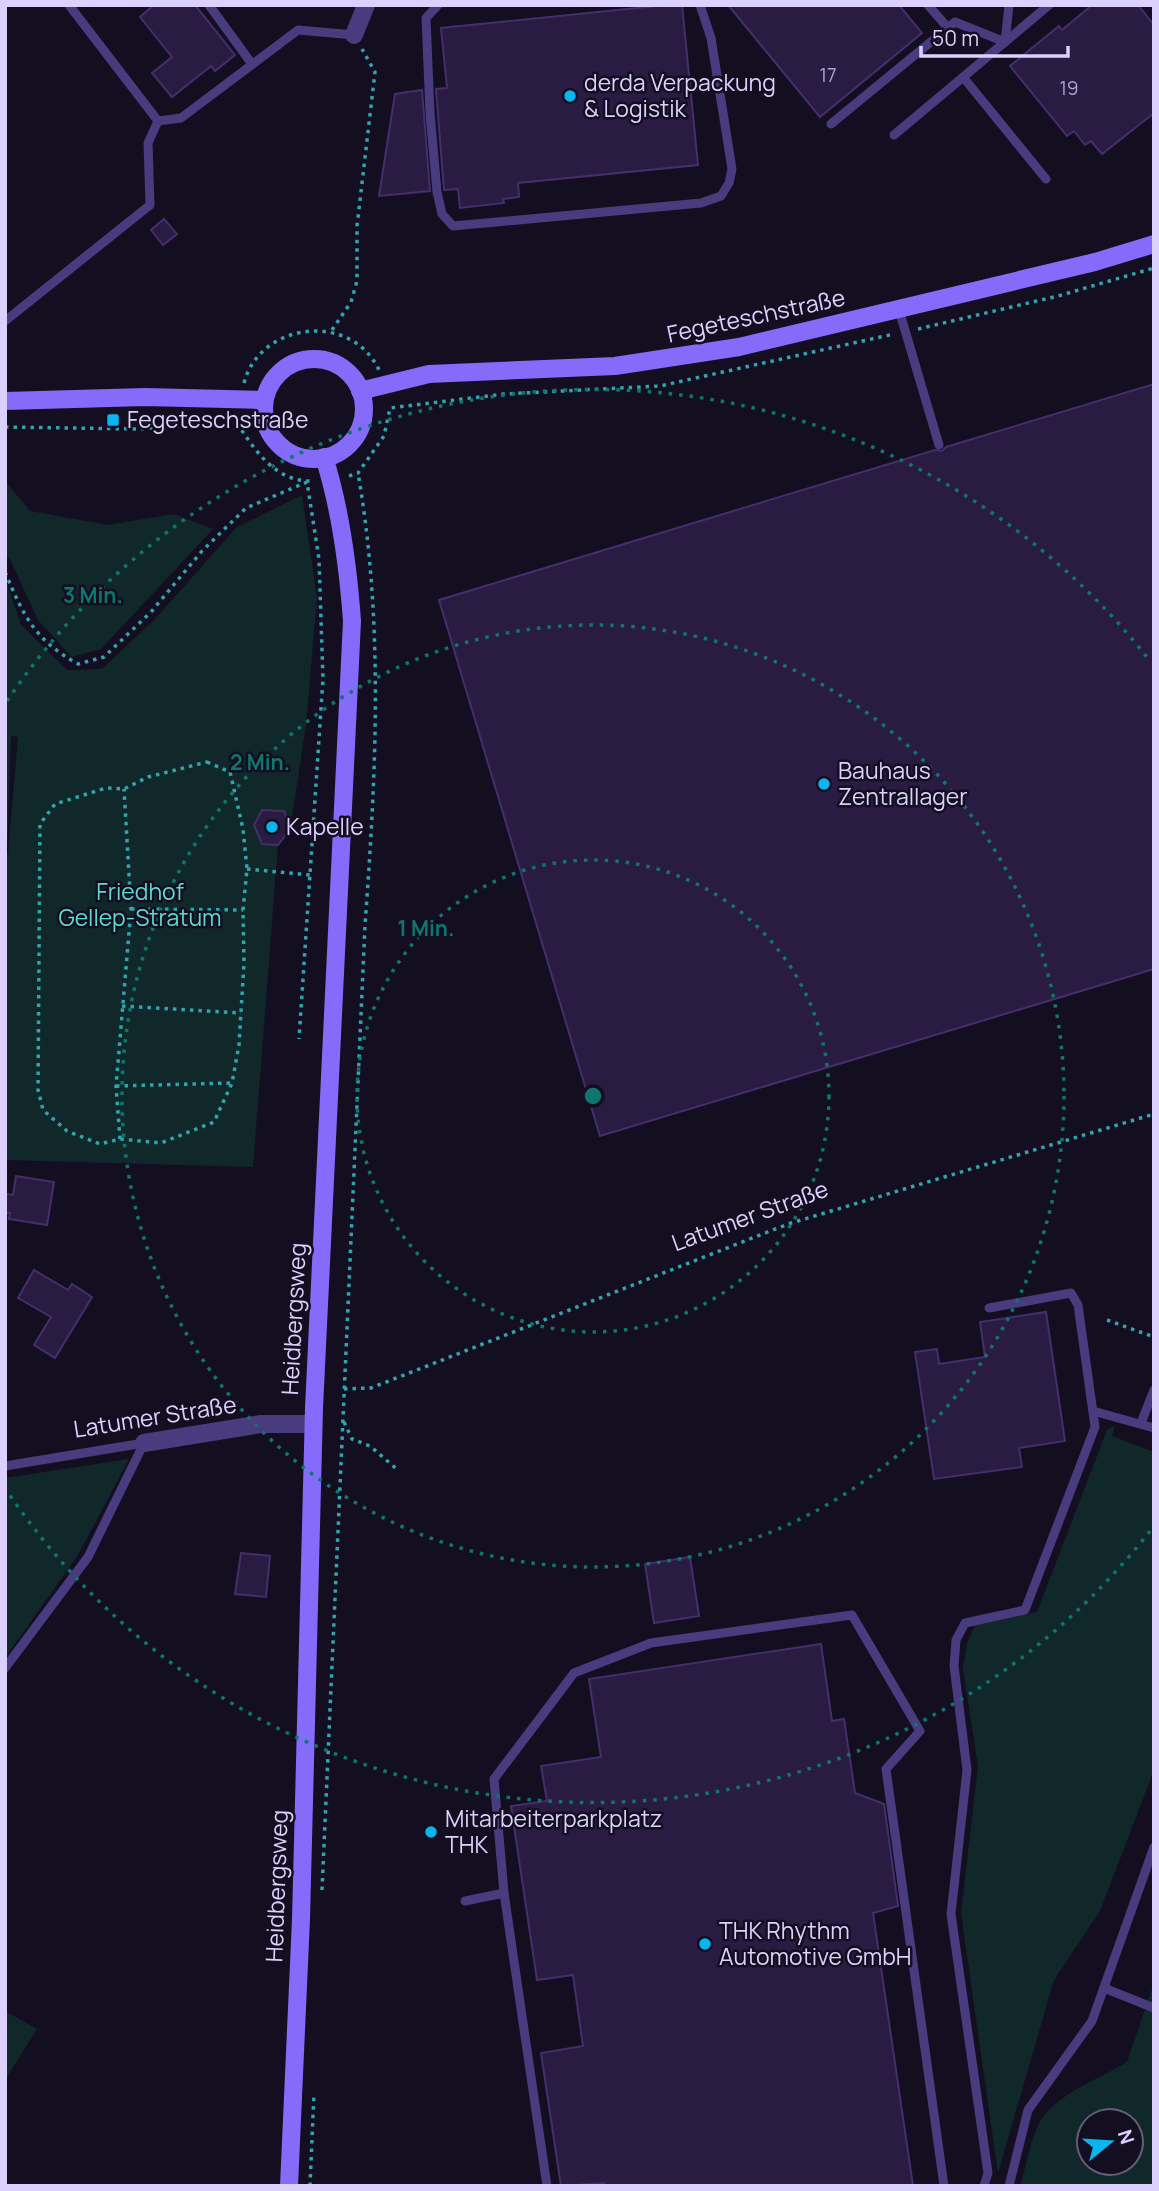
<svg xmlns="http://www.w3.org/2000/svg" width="1159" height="2191" viewBox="0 0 1159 2191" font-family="Manrope,sans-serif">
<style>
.green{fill:#11282b;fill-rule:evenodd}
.building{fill:#291b41;stroke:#442e6c;stroke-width:2}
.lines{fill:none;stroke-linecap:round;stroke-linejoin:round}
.path{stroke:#33a3ae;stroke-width:3.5;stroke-dasharray:3.5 5;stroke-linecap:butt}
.lane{stroke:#483b7e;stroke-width:9}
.street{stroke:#483b7e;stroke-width:18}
.secondary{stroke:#846bf9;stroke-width:18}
.ring{fill:none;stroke:#0f766e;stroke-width:3.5;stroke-dasharray:3.5 7}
.poi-dot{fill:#09b5f0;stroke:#140e21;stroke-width:2.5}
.labels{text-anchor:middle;stroke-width:5;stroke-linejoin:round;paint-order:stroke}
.number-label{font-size:19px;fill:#afa3ce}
.poi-label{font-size:23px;fill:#dcd0fd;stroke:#140e21;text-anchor:start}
.street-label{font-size:23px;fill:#dcd0fd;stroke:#140e21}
.park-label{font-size:23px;fill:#5fdace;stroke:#140e21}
.centre{fill:#0f766e;stroke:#140e21;stroke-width:3.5}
.ring-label{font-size:21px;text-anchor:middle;font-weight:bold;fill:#0f766e;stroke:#140e21;stroke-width:5;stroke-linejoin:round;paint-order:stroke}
</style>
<rect width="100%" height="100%" fill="#140e21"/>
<g class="green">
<polygon points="5,481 30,511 108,525 174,514 213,529 101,649 72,657 38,620 10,559 5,556"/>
<path d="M302,495l15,103 -11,127 -16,104 -7,-18 -21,-1 -8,15 8,19 16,1 -25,322 -248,-7v-582l16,47 46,45 35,-1 54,-51 81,-91zM11,736l7,1 -10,117 -1,-1z"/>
<polygon points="1115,1425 1112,1436 1154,1452 1154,1770 1100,1911 1054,1980 998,2173 961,1913 978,1766 963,1669 967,1644 975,1625 1037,1612 1107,1430"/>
<polygon points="129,1459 78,1555 5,1658 5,1478"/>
<path d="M1154,1983v203h-134c6,-19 9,-40 17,-58 13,-32 62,-49 90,-66zM1089,2121h42v42h-42z"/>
<polygon points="5,2011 37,2029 5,2080"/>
</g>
<g class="building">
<polygon points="154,5 195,5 235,55 215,71 211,66 172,97 152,73 172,57 140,17"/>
<polygon points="666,5 682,5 698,165 518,183 519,197 503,199 504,203 460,208 458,189 444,190 436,89 447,88 441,28"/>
<polygon points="728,5 899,5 922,33 820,117"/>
<polygon points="1092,5 1138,5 1154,25 1154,113 1102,154 1091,141 1085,145 1074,131 1067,136 1010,66 1059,26 1062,30"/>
<polygon points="422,90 430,191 379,196 395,94"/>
<polygon points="164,219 177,234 163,245 151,230"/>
<polygon points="1154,384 1154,969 600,1136 439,600 935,450 942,451 946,447"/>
<polygon points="262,810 284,811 290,829 278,845 262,844 254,825"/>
<polygon points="16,1176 54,1182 47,1225 9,1219 10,1213 5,1213 5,1194 13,1195"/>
<polygon points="34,1270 68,1290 72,1284 92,1297 55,1358 34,1345 51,1317 18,1298"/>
<polygon points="1046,1312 1065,1441 1019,1448 1022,1467 934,1479 915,1352 937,1349 939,1364 985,1357 980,1322"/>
<polygon points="241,1553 270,1556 266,1597 235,1594"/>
<polygon points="690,1557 699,1616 654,1623 645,1564"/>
<polygon points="821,1644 832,1721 844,1719 855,1793 884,1804 898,1906 873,1913 913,2186 604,2186 604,2183 561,2186 541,2053 583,2046 573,1975 537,1980 511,1806 547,1801 541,1766 601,1757 589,1679"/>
</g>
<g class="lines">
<g class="path">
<polyline points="918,329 1058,296 1154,268"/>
<polyline points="332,330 351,302 357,281 357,226 375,72 362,49"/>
<path d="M244,383c16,-61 107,-72 135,-13"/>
<path d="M5,427l133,2 66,-5 37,5c17,26 38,54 73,52"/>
<polyline points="349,476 358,473 384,436 390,408 504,394 660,386 894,334"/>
<path d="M5,572c19,45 30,68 73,92l26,-7 47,-45 51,-61 44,-43 61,-26 12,77 4,120 -24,360"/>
<polygon points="207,762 230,772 243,829 247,869 243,910 244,963 239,1045 232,1083 214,1122 161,1143 120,1139 100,1144 67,1131 43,1110 38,1090 40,824 55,804 106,788 124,789 148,777"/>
<polyline points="247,869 310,875"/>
<polyline points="131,909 243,910"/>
<polyline points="122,1006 241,1013"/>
<polyline points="116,1086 232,1083"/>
<polyline points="120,1139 116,1086 131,909 124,789"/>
<polyline points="1107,1320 1154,1337"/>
<polyline points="344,1389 371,1388 788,1224 1154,1114"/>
<polyline points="344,1422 352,1439 370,1446 399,1471"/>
<path d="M322,1890l43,-965c11,-150 19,-303 -7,-452"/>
<polyline points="310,2186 314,2093"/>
</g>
<g class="lane">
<polyline points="69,5 158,121"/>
<polyline points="209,5 252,64"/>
<polyline points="438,5 426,18 430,113 437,192 442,214 453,226 701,203 721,196 729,183 732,169 711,38 700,5"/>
<polyline points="928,5 948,28"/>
<polyline points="1005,42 1049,5"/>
<polyline points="1005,42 1009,5"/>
<polyline points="963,77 1046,179"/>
<polyline points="831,124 955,22 1005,42 894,135"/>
<polyline points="899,310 939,445"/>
<polyline points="5,321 150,205 148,143 158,121 181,118 298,30 354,35"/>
<polyline points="1093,1411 1154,1428"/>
<polyline points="1141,1423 1154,1390"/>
<polyline points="5,1466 144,1443"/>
<polyline points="5,1668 88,1557 144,1443"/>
<polyline points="465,1901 504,1893"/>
<polyline points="1104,1988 1154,2008"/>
<polyline points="547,2186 504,1893 494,1779 574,1673 651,1643 852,1615 920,1731 886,1769 944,2186"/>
<polyline points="984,2186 988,2173 951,1914 967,1770 954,1666 956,1640 965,1623 1025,1610 1095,1427 1078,1305 1071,1293 989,1308"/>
<polyline points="1009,2186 1028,2110 1092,2021 1154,1847"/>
</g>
<g class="street">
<polyline points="354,35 366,5"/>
<polyline points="144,1443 261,1424 313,1424"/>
</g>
<g class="secondary">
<circle cx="314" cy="409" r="50"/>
<polyline points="360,391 429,374 615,366 739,347 1095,262 1154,244"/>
<polyline points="5,401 145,397 264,400"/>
<path d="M289,2186l12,-267 13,-511 38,-787c-4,-55 -11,-111 -28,-164"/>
</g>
</g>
<g class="ring">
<circle cx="593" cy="1096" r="236"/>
<circle cx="593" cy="1096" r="471"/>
<path d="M1150 1531A707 707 0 0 1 7 1491M7 701A707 707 0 0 1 1150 661"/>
</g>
<g class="poi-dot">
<circle cx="570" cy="96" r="7"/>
<rect x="106" y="413" width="14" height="14" rx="3.5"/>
<circle cx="824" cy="784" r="7"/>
<circle cx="272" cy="827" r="7"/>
<circle cx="431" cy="1832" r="7"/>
<circle cx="705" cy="1944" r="7"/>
</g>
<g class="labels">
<g class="number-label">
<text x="828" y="82">17</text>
<text x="1069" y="95">19</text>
</g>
<g class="poi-label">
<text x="584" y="91">derda Verpackung<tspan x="584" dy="26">&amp; Logistik</tspan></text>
<text x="127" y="428">Fegeteschstraße</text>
<text x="838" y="779">Bauhaus<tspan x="838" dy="26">Zentrallager</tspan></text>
<text x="286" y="835">Kapelle</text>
<text x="445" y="1827">Mitarbeiterparkplatz<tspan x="445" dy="26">THK</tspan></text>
<text x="719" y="1939">THK Rhythm<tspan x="719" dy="26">Automotive GmbH</tspan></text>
</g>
<g class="street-label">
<text transform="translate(756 316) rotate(-12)" y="8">Fegeteschstraße</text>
<text transform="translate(750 1216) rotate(-20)" y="8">Latumer Straße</text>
<text transform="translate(294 1319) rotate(-87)" y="8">Heidbergsweg</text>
<text transform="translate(155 1417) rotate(-9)" y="8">Latumer Straße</text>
<text transform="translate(277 1886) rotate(-88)" y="8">Heidbergsweg</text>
</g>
<g class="park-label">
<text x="140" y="900">Friedhof<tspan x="140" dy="26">Gellep-Stratum</tspan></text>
</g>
</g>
<circle cx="593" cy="1096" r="10" class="centre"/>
<g class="ring-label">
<text x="93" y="603">3 Min.</text>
<text x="260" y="770">2 Min.</text>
<text x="426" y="936">1 Min.</text>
</g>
<rect width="1159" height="2191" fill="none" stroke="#dcd0fd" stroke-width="14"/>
<g transform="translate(1110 2142) rotate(72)"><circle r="33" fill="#140e21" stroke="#645c79" stroke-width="2"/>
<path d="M0-5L12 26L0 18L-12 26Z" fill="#09b5f0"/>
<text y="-10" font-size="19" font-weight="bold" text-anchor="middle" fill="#dcd0fd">N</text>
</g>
<path d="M921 46v10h147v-10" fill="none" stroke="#dcd0fd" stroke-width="3.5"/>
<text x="932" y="46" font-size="21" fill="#dcd0fd" stroke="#140e21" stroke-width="5" paint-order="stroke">50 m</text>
</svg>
